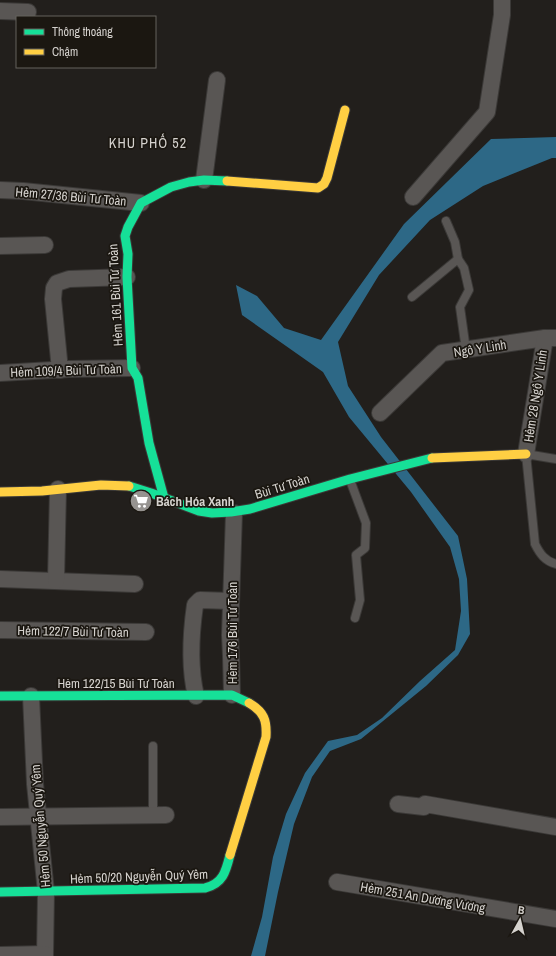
<svg xmlns="http://www.w3.org/2000/svg" width="556" height="956" viewBox="0 0 556 956" font-family="'Archivo Narrow',sans-serif">
<style>
.water{fill:#2d6886}
.lines{fill:none;stroke-linecap:round;stroke-linejoin:round}
.lane-casing{stroke:#3b3937;stroke-width:10}
.street-casing{stroke:#3b3937;stroke-width:18}
.fast-casing{stroke:#3b3937;stroke-width:11}
.slow-casing{stroke:#3b3937;stroke-width:11}
.lane{stroke:#595654;stroke-width:8}
.street{stroke:#595654;stroke-width:16}
.fast{stroke:#16e098;stroke-width:9}
.slow{stroke:#ffcf43;stroke-width:9}
.labels{text-anchor:middle;stroke-width:3.5;stroke-linejoin:round;paint-order:stroke}
.street-label{font-size:13px;fill:#d5d2ce;stroke:#1b1711}
.poi-label{font-size:13px;font-weight:bold;fill:#d5d2ce;stroke:#1b1711;text-anchor:start}
.neighbourhood-label{font-size:14px;letter-spacing:1px;fill:#d5d2ce;stroke:#1b1711}
</style>
<rect width="100%" height="100%" fill="#221f1c"/>
<polygon class="water" points="556,137 556,158 552,158 483,186 430,220 379,275 338,342 348,386 381,437 458,536 467,579 470,634 458,655 426,686 361,739 330,751 312,777 294,824 278,892 265,956 251,956 262,917 273,857 286,814 305,773 328,741 357,735 382,718 420,681 455,650 461,611 459,579 450,547 411,492 349,417 323,372 242,315 236,285 257,296 284,328 321,340 404,224 491,139"/>
<g class="lines">
<g class="lane-casing">
<g id="lane">
<polyline points="446,221 455,242 458,259"/>
<polyline points="412,297 458,259 464,268 469,290 460,307 466,350"/>
<path d="M556,459l-30,-5 9,90c5,10 10,17 21,20"/>
<polyline points="350,480 366,523 365,548 356,555 360,600 355,618"/>
<polyline points="153,815 153,746"/>
</g>
</g>
<g class="street-casing">
<g id="street">
<polyline points="0,11 28,12"/>
<polyline points="204,180 217,80"/>
<polyline points="0,190 23,191 141,203"/>
<polyline points="413,197 487,112 502,15 502,0"/>
<polyline points="0,246 45,245"/>
<polyline points="60,370 53,299 54,288 57,283 69,279 127,277"/>
<polyline points="0,373 69,369 132,368"/>
<polyline points="380,413 442,353 545,338 556,338"/>
<polyline points="526,454 545,338"/>
<polyline points="0,579 135,584"/>
<polyline points="56,581 58,489"/>
<polyline points="0,630 146,632"/>
<polyline points="232,695 231,656 230,635 234,513"/>
<polyline points="31,696 35,784 46,892 45,956"/>
<path d="M196,696c-7,-29 -5,-63 -1,-91l5,-5 31,1"/>
<polyline points="398,804 424,807 425,804 556,827"/>
<polyline points="0,817 166,815"/>
<polyline points="337,882 556,919"/>
<polyline points="0,955 45,954"/>
</g>
</g>
<g class="fast-casing">
<g id="fast">
<polyline points="129,486 151,493 199,511 212,513 231,512 250,509 350,479 432,458"/>
<polyline points="164,498 149,443 138,378 132,368 127,277 128,254 125,236 128,227 141,203 171,187 189,182 204,180 227,181"/>
<polyline points="0,696 232,695 249,703"/>
<path d="M0,892l205,-4c18,-4 21,-17 25,-33"/>
</g>
</g>
<g class="slow-casing">
<g id="slow">
<polyline points="227,181 318,188 324,184 327,178 345,110"/>
<polyline points="432,458 526,454"/>
<polyline points="0,492 42,491 101,485 129,486"/>
<path d="M230,855l36,-118c1,-17 -2,-25 -17,-34"/>
</g>
</g>
<use href="#lane" class="lane"/>
<use href="#street" class="street"/>
<use href="#fast" class="fast"/>
<use href="#slow" class="slow"/>
</g>
<defs>
<g id="supermarket-disc" transform="scale(1.15)"><circle r="9.5" fill="#969390" stroke="#1b1711"/><path d="M-6-5.5h2.5l.6 2H6L4.5 2H-2.5L-4.4-4H-6ZM-1.5 3.2a1.3 1.3 0 1 0 .1 0ZM3 3.2a1.3 1.3 0 1 0 .1 0Z" fill="#fff"/></g>
</defs>
<g fill-rule="evenodd">
<use href="#supermarket-disc" x="141" y="501"/>
</g>
<g class="labels">
<g class="street-label">
<text transform="translate(71 196) rotate(5)" y="5">Hẻm 27/36 Bùi Tư Toàn</text>
<text transform="translate(115 295) rotate(-93)" y="5">Hẻm 161 Bùi Tư Toàn</text>
<text transform="translate(480 348) rotate(-9)" y="5">Ngô Y Linh</text>
<text transform="translate(66 370) rotate(-2)" y="5">Hẻm 109/4 Bùi Tư Toàn</text>
<text transform="translate(535 396) rotate(-81)" y="5">Hẻm 28 Ngô Y Linh</text>
<text transform="translate(282 486) rotate(-17)" y="5">Bùi Tư Toàn</text>
<text transform="translate(73 631) rotate(1)" y="5">Hẻm 122/7 Bùi Tư Toàn</text>
<text transform="translate(232 633) rotate(-90)" y="5">Hẻm 176 Bùi Tư Toàn</text>
<text x="116" y="688">Hẻm 122/15 Bùi Tư Toàn</text>
<text transform="translate(40 826) rotate(-95)" y="5">Hẻm 50 Nguyễn Quý Yêm</text>
<text transform="translate(139 876) rotate(-2)" y="5">Hẻm 50/20 Nguyễn Quý Yêm</text>
<text transform="translate(423 897) rotate(10)" y="5">Hẻm 251 An Dương Vương</text>
</g>
<g class="poi-label">
<text x="156" y="506">Bách Hóa Xanh</text>
</g>
<g class="neighbourhood-label">
<text x="148" y="148">KHU PHỐ 52</text>
</g>
</g>
<rect x="16" y="16" width="140" height="52" fill="#1b1711" stroke="#65625d"/>
<rect x="24" y="29" width="20" height="6" fill="#16e098" stroke="#65625d"/>
<text x="52" y="36" font-size="12" fill="#d5d2ce">Thông thoáng</text>
<rect x="24" y="49" width="20" height="6" fill="#ffcf43" stroke="#65625d"/>
<text x="52" y="56" font-size="12" fill="#d5d2ce">Chậm</text>
<g transform="translate(520 920) rotate(8)" stroke="#1b1711" stroke-width="3" paint-order="stroke">
<path d="M0-3L7 15L0 10L-7 15Z" fill="#d5d2ce"/>
<text y="-6" font-size="11" font-weight="bold" text-anchor="middle" fill="#d5d2ce">B</text>
</g>
</svg>
